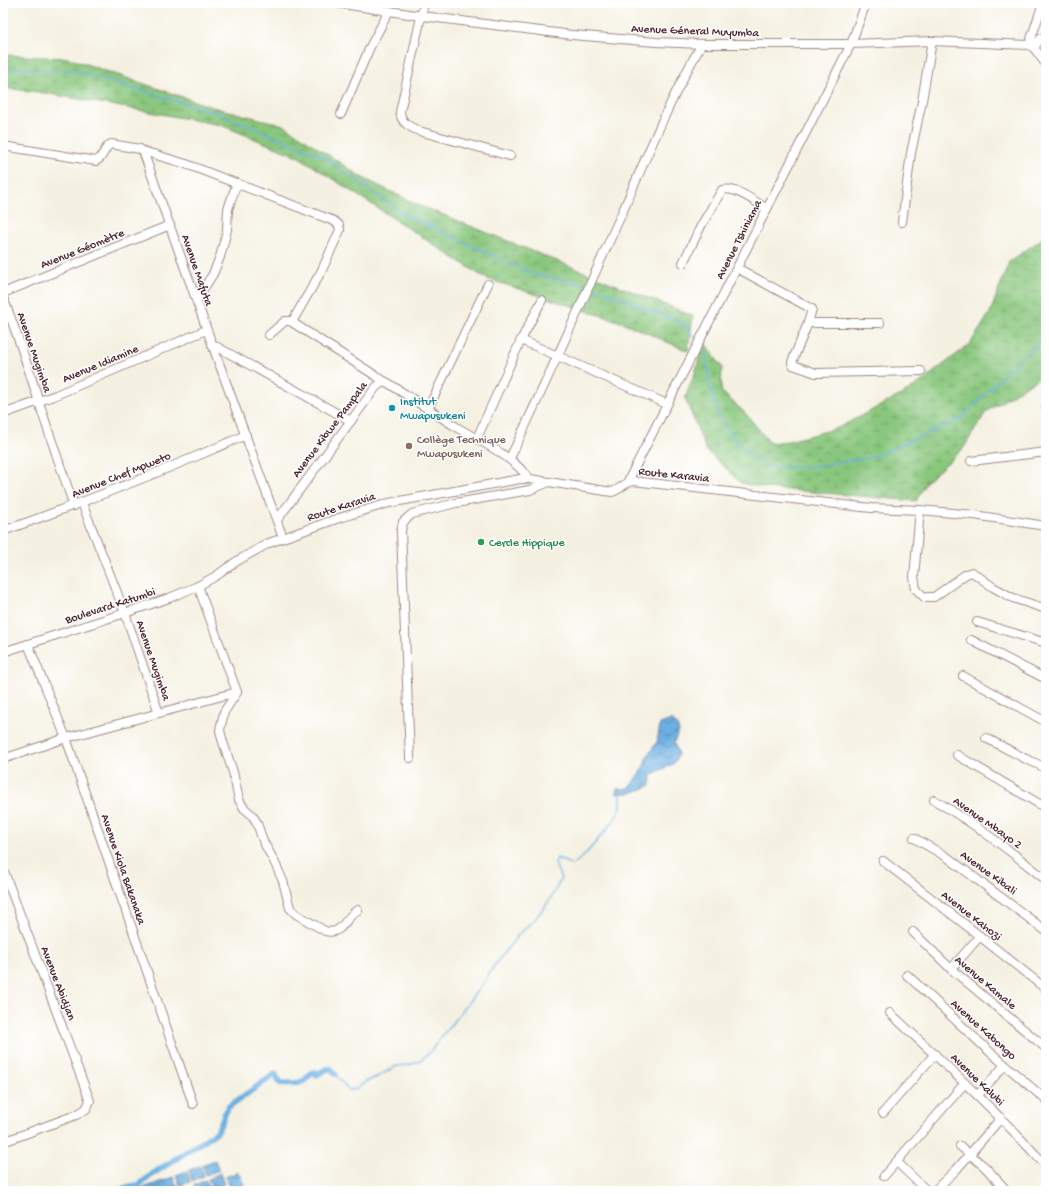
<svg xmlns="http://www.w3.org/2000/svg" width="1049" height="1194" viewBox="0 0 1049 1194" font-family="'Gochi Hand',sans-serif">
<style>
.wetland{fill:url(#wetland-marsh);stroke:#6a7354}
.water{fill:url(#water-waves);stroke:#5b6886}
.lines{fill:none;stroke-linecap:round;stroke-linejoin:round}
.stream{stroke:#6cb0e2;stroke-width:1.5}
.canal{stroke:#6cb0e2;stroke-width:6}
.minor-casing{stroke:#a08886;stroke-width:10}
.minor{stroke:#fff;stroke-width:8}
.culture-dot{fill:#0f9aa8;stroke:#fff;stroke-width:1.5}
.education-dot{fill:#8d6e63;stroke:#fff;stroke-width:1.5}
.leisure-dot{fill:#2e9e5b;stroke:#fff;stroke-width:1.5}
.labels{text-anchor:middle;stroke-width:3;stroke-linejoin:round;paint-order:stroke}
.street-label{font-size:12px;fill:#4a1f2b;stroke:#fff}
.culture-label{font-size:12px;fill:#0d838f;stroke:#fff;text-anchor:start}
.education-label{font-size:12px;fill:#785e54;stroke:#fff;text-anchor:start}
.leisure-label{font-size:12px;fill:#27864d;stroke:#fff;text-anchor:start}
</style>
<defs>
<pattern id="wetland-marsh" width="20" height="14" patternUnits="userSpaceOnUse"><rect width="20" height="14" fill="#8ac77e"/><path d="M1 5h8M5 5V1M11 12h8M15 12V8" fill="none" stroke="#79aa6d"/></pattern>
<pattern id="water-waves" width="16" height="10" patternUnits="userSpaceOnUse"><rect width="16" height="10" fill="#6cb0e2"/><path d="M0 5q4-4 8 0t8 0" fill="none" stroke="#5b8fb7"/></pattern>
</defs>
<rect width="100%" height="100%" fill="#fff"/>
<filter id="ink" filterUnits="userSpaceOnUse"><feTurbulence type="fractalNoise" baseFrequency=".025" numOctaves="2"/><feDisplacementMap in="SourceGraphic" scale="8" xChannelSelector="R" yChannelSelector="G"/><feConvolveMatrix kernelMatrix="1 2 1 2 8 2 1 2 1" color-interpolation-filters="sRGB"/></filter>
<filter id="wash" filterUnits="userSpaceOnUse"><feTurbulence type="fractalNoise" baseFrequency=".012" numOctaves="4" result="noise"/><feDisplacementMap in="SourceGraphic" scale="16" xChannelSelector="R" yChannelSelector="G"/><feGaussianBlur stdDeviation="0.9" result="paint"/><feColorMatrix in="noise" values="0 0 0 0 0 0 0 0 0 0 0 0 0 0 0 0 0 1.4 0 .05"/><feComposite in="paint" operator="in"/></filter>
<g filter="url(#wash)">
<rect width="100%" height="100%" fill="#f5f1e2"/>
<g class="wetland">
<polygon points="3,55 68,58 212,107 284,125 361,177 416,204 693,316 688,351 624,323 485,278 299,157 221,125 39,92 3,88"/>
<polygon points="1046,236 1046,373 986,412 963,449 926,482 916,501 766,488 741,483 706,450 685,398 695,373 704,342 722,367 721,391 746,414 770,443 789,441 838,428 910,390 970,344 990,313 1009,262"/>
</g>
<g class="water">
<path d="M671,720l6,5 2,6 -5,11 4,12 -2,6 -3,4 -22,11v10c-13,6 -21,10 -35,8l2,-4 11,-1 14,-20 5,-13 9,-13 3,-18z"/>
<polygon points="215,1160 219,1170 206,1175 202,1165"/>
<polygon points="200,1166 204,1176 192,1181 189,1170"/>
<polygon points="187,1171 190,1182 180,1186 176,1175"/>
<polygon points="238,1172 245,1186 238,1191 231,1191 225,1177"/>
<polygon points="220,1173 224,1184 212,1188 208,1179"/>
<polygon points="173,1177 178,1188 169,1191 135,1191"/>
<polygon points="206,1180 209,1189 204,1191 197,1191 194,1185"/>
</g>
<g class="lines">
<g class="stream">
<polyline points="3,68 76,71 220,114 323,156 400,212 530,273 585,285"/>
<polyline points="593,287 683,324 697,340"/>
<polyline points="701,344 705,349 710,387 720,419 740,445 770,468 810,467 873,457 961,419 1018,360 1046,337"/>
<polyline points="335,1074 348,1089 350,1090 356,1089 367,1081 375,1078 397,1066 409,1065 419,1061 429,1053 484,982 495,964 519,934 536,918 551,898 561,879 555,864 557,858 572,865 583,857 613,822 621,808 621,794"/>
</g>
<path class="canal" d="M118,1191l9,-4 12,-2 15,-12 63,-41 11,-25 47,-33 5,9c8,0 21,2 26,-4 3,-3 4,-5 7,-7l3,3 11,-6h4l4,5"/>
</g>
</g>
<g filter="url(#ink)">
<g class="lines">
<g class="minor-casing">
<g id="minor">
<polyline points="336,3 422,16 572,35 656,42 702,44 851,44 932,41 1029,45 1034,48 1046,64"/>
<path d="M424,3l-24,109c1,11 10,15 19,19l91,25"/>
<polyline points="1029,45 1043,3"/>
<polyline points="1034,48 1040,39 1046,36"/>
<polyline points="341,114 370,47 389,11"/>
<path d="M3,146l93,15c8,-3 7,-13 15,-17l29,5 3,2 69,193 71,194"/>
<polyline points="143,151 186,164 334,221 339,225 340,230 322,270 292,322"/>
<polyline points="902,222 911,153 922,101 932,41"/>
<path d="M683,263l18,-37 21,-36c13,-4 34,12 45,19"/>
<polyline points="737,268 812,309 808,323 792,362 793,365 816,373 921,371"/>
<polyline points="3,293 170,225"/>
<path d="M3,298c14,34 25,69 36,104 11,35 23,69 35,104"/>
<polyline points="196,300 213,274 220,257 227,230 228,209 237,183"/>
<polyline points="808,323 880,323"/>
<polyline points="269,335 285,321 290,321 384,381"/>
<polyline points="521,340 667,404"/>
<polyline points="212,344 351,421"/>
<polyline points="1046,407 1046,408"/>
<polyline points="428,409 488,284"/>
<polyline points="3,414 56,395 206,330"/>
<polyline points="477,438 521,340 542,300"/>
<path d="M510,458c39,-81 75,-163 112,-245 25,-57 48,-115 80,-169"/>
<polyline points="971,461 1046,452"/>
<polyline points="627,483 851,44 866,3"/>
<polyline points="82,503 125,613 159,713"/>
<polyline points="920,510 914,577 916,589 924,597 934,597 966,574 972,572 993,587 1013,598 1046,609"/>
<path d="M277,520l99,-133 8,-6 4,2c23,15 46,30 70,45 28,17 50,25 72,51"/>
<path d="M3,531c82,-29 163,-61 243,-96"/>
<path d="M198,586l39,106 -13,20 -4,18 2,9 11,33 6,28 5,8 8,7 5,8 6,18 11,20 9,20 7,27 6,6 29,17c18,5 20,-15 33,-21"/>
<polyline points="977,622 1046,643"/>
<polyline points="971,640 1046,679"/>
<polyline points="28,644 66,738 193,1104"/>
<path d="M3,652l122,-39 44,-15 29,-12 18,-10 21,-15 32,-18 70,-25 50,-15 131,-24h10l82,13c8,-2 13,-10 21,-11l238,27 49,2 54,5 72,11"/>
<polyline points="963,676 1046,722"/>
<polyline points="986,738 1026,759 1046,768"/>
<polyline points="957,755 1046,808"/>
<polyline points="410,758 401,531 403,522 412,514 456,503 530,490 549,482"/>
<polyline points="3,759 66,738 237,692"/>
<path d="M934,800c40,23 77,51 112,80"/>
<polyline points="914,838 947,857 1046,931"/>
<polyline points="883,861 967,926 1046,989"/>
<polyline points="3,869 90,1101 86,1109 76,1115 3,1142"/>
<polyline points="913,932 951,969 1046,1048"/>
<polyline points="951,969 980,936"/>
<polyline points="907,975 990,1052 1046,1100"/>
<path d="M890,1013c54,50 107,99 156,153"/>
<polyline points="978,1095 1005,1065"/>
<polyline points="883,1113 935,1054"/>
<polyline points="960,1146 985,1167 1007,1191"/>
<polyline points="897,1162 927,1191"/>
<polyline points="884,1176 965,1083"/>
<polyline points="934,1191 956,1170 1001,1118"/>
</g>
</g>
<use href="#minor" class="minor"/>
</g>
</g>
<circle class="culture-dot" cx="392" cy="408" r="4"/>
<circle class="education-dot" cx="409" cy="446" r="4"/>
<circle class="leisure-dot" cx="481" cy="542" r="4"/>
<g class="labels">
<g class="street-label">
<text transform="translate(695 30) rotate(2)" y="4">Avenue Géneral Muyumba</text>
<text transform="translate(738 239) rotate(-63)" y="4">Avenue Tshiniama</text>
<text transform="translate(82 248) rotate(-22)" y="4">Avenue Géomètre</text>
<text transform="translate(198 270) rotate(71)" y="4">Avenue Mafuta</text>
<text transform="translate(35 352) rotate(71)" y="4">Avenue Mugimba</text>
<text transform="translate(100 363) rotate(-23)" y="4">Avenue Idiamine</text>
<text transform="translate(329 429) rotate(-53)" y="4">Avenue Kibwe Pampala</text>
<text transform="translate(121 474) rotate(-22)" y="4">Avenue Chef Mpweto</text>
<text transform="translate(674 474) rotate(6)" y="4">Route Karavia</text>
<text transform="translate(341 506) rotate(-18)" y="4">Route Karavia</text>
<text transform="translate(110 605) rotate(-18)" y="4">Boulevard Katumbi</text>
<text transform="translate(154 660) rotate(71)" y="4">Avenue Mugimba</text>
<text transform="translate(988 822) rotate(35)" y="4">Avenue Mbayo 2</text>
<text transform="translate(124 869) rotate(71)" y="4">Avenue Kiola Bakanaka</text>
<text transform="translate(989 872) rotate(36)" y="4">Avenue Kibali</text>
<text transform="translate(972 915) rotate(38)" y="4">Avenue Kahozi</text>
<text transform="translate(986 982) rotate(40)" y="4">Avenue Kamale</text>
<text transform="translate(59 983) rotate(69)" y="4">Avenue Abidjan</text>
<text transform="translate(984 1029) rotate(42)" y="4">Avenue Kabongo</text>
<text transform="translate(978 1079) rotate(44)" y="4">Avenue Kalubi</text>
</g>
<g class="culture-label">
<text x="400" y="405">Institut<tspan x="400" dy="14">Mwapusukeni</tspan></text>
</g>
<g class="education-label">
<text x="417" y="443">Collège Technique<tspan x="417" dy="14">Mwapusukeni</tspan></text>
</g>
<g class="leisure-label">
<text x="489" y="546">Cercle Hippique</text>
</g>
</g>
<rect width="1049" height="1194" fill="none" stroke="#fff" stroke-width="16"/>
</svg>
